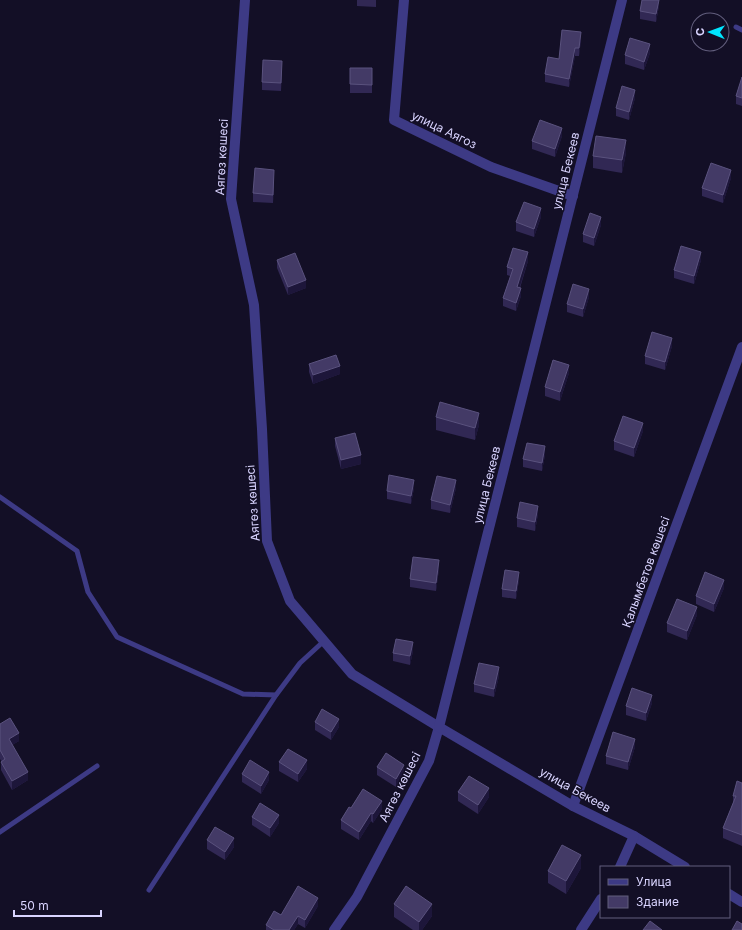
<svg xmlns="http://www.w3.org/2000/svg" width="742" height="930" viewBox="0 0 742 930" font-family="Inter,sans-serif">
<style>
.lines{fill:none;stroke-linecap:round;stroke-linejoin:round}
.service{stroke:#3d3a85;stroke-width:5}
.minor{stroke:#3d3a85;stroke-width:10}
.wall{fill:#312854}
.shaded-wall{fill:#1d163a}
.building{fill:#433a66;stroke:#5a527e}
.labels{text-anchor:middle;stroke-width:3;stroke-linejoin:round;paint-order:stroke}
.street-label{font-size:12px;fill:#d9d4ff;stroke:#130f26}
</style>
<rect width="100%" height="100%" fill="#130f26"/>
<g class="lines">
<g class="service">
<polyline points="736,27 742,30"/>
<polyline points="0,497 77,551 88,592 117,637 243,694 276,695"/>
<polyline points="0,832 97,766"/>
<polyline points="149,890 276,695 300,663 324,641"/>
</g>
<g class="minor">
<polyline points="245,0 231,199 254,305 262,429 267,541 290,601 352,674 439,727 429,761 357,897 334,930"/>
<polyline points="404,0 394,120 491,167 573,196"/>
<polyline points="573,806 742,347"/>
<polyline points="634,836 685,867"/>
<polyline points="620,867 634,836 573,806 439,727 622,0"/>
<polyline points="729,894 742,902"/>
<polyline points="581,930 601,899"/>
</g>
</g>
<g class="wall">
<polygon points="357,0 376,0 376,7 357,6"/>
<polygon points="659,0 659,6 656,22 640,19 640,11"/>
<polygon points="581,40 579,56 575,56 569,87 545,82 545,74"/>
<polygon points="650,53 644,70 625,64 625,55"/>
<rect x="350" y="68" width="22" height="25"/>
<polygon points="282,69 281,91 262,90 262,82"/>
<polygon points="742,77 742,106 736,104 736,96"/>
<polygon points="635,98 629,120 616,116 616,108"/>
<polygon points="562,136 555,157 532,149 532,141"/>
<polygon points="626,153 622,173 593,168 593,156"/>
<polygon points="274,178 273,203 253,202 253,193"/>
<polygon points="731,178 723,203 702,196 702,188"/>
<polygon points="541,217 534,237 516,231 516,222"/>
<polygon points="601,225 594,246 583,242 583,234"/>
<polygon points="277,260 306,288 288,295 277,268"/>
<polygon points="701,260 694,284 674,278 674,270"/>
<polygon points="528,261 520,288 521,296 516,311 503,306 503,298 510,276 507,275 507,267"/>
<polygon points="589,297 583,317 567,312 567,304"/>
<polygon points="672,346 665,370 645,364 645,356"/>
<polygon points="309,364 340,374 313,384 309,372"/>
<polygon points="569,373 560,401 545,396 545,387"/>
<polygon points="436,417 479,425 475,440 436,430"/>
<polygon points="643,431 634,457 614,450 614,441"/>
<polygon points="335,438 361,464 341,469 335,446"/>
<polygon points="545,455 542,471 523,467 523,459"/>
<polygon points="414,488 411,504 387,499 387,491"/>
<polygon points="456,488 450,513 431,509 431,500"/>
<polygon points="538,514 535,531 517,527 517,518"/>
<polygon points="439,569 436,591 410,587 410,579"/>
<polygon points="519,580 516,599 502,597 502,589"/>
<polygon points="724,588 714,612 696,604 696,596"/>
<polygon points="697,615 687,640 667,632 667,623"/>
<polygon points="413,651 410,665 393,661 393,653"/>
<polygon points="499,676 494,697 474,692 474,684"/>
<polygon points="652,703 646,721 626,715 626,706"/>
<polygon points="315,722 339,727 331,740 315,730"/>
<polygon points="0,724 19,741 12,745 28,780 12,790 1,770 1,762 2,762 0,759"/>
<polygon points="635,747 628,770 606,764 606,756"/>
<polygon points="279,762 307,769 298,782 279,771"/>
<polygon points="377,767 404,774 396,787 377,775"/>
<polygon points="242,774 269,780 261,794 242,782"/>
<polygon points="742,783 742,846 723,838 723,828 733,803 733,796"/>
<polygon points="458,792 489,797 478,814 458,801"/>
<polygon points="351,808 382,809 373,823 371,821 359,840 341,829 341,820"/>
<polygon points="252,817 279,823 270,837 252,825"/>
<polygon points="207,840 234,847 225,860 207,849"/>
<polygon points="581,868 566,894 548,883 548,871"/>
<polygon points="394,904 432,916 422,930 413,930 394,917"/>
<polygon points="318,906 305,928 298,924 294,930 266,930 266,925 281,915"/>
</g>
<g class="shaded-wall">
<polygon points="659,0 659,6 656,22 656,14"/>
<polygon points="581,32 581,40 579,56 579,48"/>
<polygon points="650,44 650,53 644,70 644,62"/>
<polygon points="575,48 575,56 569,87 569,79"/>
<polygon points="282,61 282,69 281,91 281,83"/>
<polygon points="635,90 635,98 629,120 629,112"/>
<polygon points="562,128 562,136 555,157 555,149"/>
<polygon points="626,140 626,153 622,173 622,160"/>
<polygon points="274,170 274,178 273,203 273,195"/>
<polygon points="731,170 731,178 723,203 723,195"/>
<polygon points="541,208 541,217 534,237 534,229"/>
<polygon points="601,217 601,225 594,246 594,238"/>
<polygon points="528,252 528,261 517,295 517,287"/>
<polygon points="701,252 701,260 694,284 694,276"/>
<polygon points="306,280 306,288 288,295 288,287"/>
<polygon points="521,288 521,296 516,311 516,303"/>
<polygon points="589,289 589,297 583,317 583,309"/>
<polygon points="672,338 672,346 665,370 665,362"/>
<polygon points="569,365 569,373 560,401 560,392"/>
<polygon points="340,366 340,374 313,384 313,375"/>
<polygon points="479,413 479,425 475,440 475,428"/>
<polygon points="643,423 643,431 634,457 634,448"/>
<polygon points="545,446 545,455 542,471 542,463"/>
<polygon points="361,455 361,464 341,469 341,460"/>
<polygon points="414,480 414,488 411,504 411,496"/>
<polygon points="456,480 456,488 450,513 450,505"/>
<polygon points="538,506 538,514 535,531 535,522"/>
<polygon points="439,560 439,569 436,591 436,583"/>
<polygon points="519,572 519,580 516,599 516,591"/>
<polygon points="724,580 724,588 714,612 714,604"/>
<polygon points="697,607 697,615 687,640 687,631"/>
<polygon points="413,642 413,651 410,665 410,656"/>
<polygon points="499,667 499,676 494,697 494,689"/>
<polygon points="652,695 652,703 646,721 646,713"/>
<polygon points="339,719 339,727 331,740 331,732"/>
<polygon points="19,733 19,741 9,747 9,739"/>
<polygon points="635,739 635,747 628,770 628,762"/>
<polygon points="307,760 307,769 298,782 298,774"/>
<polygon points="404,765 404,774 396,787 396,779"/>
<polygon points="28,772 28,780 12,790 12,781"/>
<polygon points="269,772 269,780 261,794 261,786"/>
<polygon points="489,788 489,797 478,814 478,805"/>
<polygon points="382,801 382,809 373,823 373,814"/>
<polygon points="371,813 371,821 359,840 359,832"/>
<polygon points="279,815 279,823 270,837 270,828"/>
<polygon points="234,838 234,847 225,860 225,852"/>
<polygon points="581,855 581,868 566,894 566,881"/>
<polygon points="318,898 318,906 305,928 305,920"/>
<polygon points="432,904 432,916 422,930 419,930 419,922"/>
<polygon points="298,916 298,924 294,930 289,930"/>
</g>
<g class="building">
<polygon points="642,0 659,0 656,14 640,11"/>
<polygon points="562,30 581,32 579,48 575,48 569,79 545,74 548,57 559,59"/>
<polygon points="630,38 650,44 644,62 625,55"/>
<polygon points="263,60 282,61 281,83 262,82"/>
<polygon points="350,68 372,68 372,85 350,84"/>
<polygon points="742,77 742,98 736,96"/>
<polygon points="622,86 635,90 629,112 616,108"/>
<polygon points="540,120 562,128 555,149 532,141"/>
<polygon points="596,136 626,140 622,160 593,156"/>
<polygon points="711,163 731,170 723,195 702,188"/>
<polygon points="255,168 274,170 273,195 253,193"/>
<polygon points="524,202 541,208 534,229 516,222"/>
<polygon points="590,213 601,217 594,238 583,234"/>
<polygon points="681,246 701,252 694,276 674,270"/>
<polygon points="513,248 528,252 517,287 521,288 516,303 503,298 513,269 507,267"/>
<polygon points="295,253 306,280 288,287 277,260"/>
<polygon points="573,284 589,289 583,309 567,304"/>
<polygon points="652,332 672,338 665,362 645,356"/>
<polygon points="336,355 340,366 313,375 309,364"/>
<polygon points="553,360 569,365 560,392 545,387"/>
<polygon points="440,402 479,413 475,428 436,417"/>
<polygon points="623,416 643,423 634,448 614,441"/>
<polygon points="355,433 361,455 341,460 335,438"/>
<polygon points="527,443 545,446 542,463 523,459"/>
<polygon points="389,475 414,480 411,496 387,491"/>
<polygon points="437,476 456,480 450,505 431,500"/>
<polygon points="520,502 538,506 535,522 517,518"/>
<polygon points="413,557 439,560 436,583 410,579"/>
<polygon points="505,570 519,572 516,591 502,589"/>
<polygon points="705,572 724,580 714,604 696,596"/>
<polygon points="677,599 697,607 687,631 667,623"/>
<polygon points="396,639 413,642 410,656 393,653"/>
<polygon points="479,663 499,667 494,689 474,684"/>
<polygon points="632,688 652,695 646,713 626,706"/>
<polygon points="322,709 339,719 331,732 315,722"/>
<polygon points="10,718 19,733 9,739 28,772 12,781 1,762 5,759 0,750 0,724"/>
<polygon points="613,732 635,739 628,762 606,756"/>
<polygon points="288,749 307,760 298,774 279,762"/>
<polygon points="386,753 404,765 396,779 377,767"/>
<polygon points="250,760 269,772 261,786 242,774"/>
<polygon points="469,776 489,788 478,805 458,792"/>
<polygon points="737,781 742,783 742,835 723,828 736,796 733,796"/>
<polygon points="363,789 382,801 373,814 371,813 359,832 341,820 349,807 351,808"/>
<polygon points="260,803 279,815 270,828 252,817"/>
<polygon points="215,827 234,838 225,852 207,840"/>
<polygon points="562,845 581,855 566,881 548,871"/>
<polygon points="298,886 318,898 305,920 298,916 289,930 274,930 266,925 274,911 281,915"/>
<polygon points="406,886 432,904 419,922 394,904"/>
<polygon points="650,921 662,930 643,930"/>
<polygon points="737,921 742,924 742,930 732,930"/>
</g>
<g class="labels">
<g class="street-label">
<text transform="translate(444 130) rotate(26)" y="4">улица Аягоз</text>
<text transform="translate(222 157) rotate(-87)" y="4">Аягөз көшесі</text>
<text transform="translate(566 171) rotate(-76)" y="4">улица Бекеев</text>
<text transform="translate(487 485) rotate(-76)" y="4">улица Бекеев</text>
<text transform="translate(253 503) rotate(-94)" y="4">Аягөз көшесі</text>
<text transform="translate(646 572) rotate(-70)" y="4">Қалымбетов көшесі</text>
<text transform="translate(400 787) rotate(-63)" y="4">Аягөз көшесі</text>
<text transform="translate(575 790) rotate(29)" y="4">улица Бекеев</text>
</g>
</g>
<rect x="600" y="866" width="130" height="52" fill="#130f26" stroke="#625e7d"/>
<rect x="608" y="879" width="20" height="6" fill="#3d3a85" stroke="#625e7d"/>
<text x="636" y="886" font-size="12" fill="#d9d4ff">Улица</text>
<rect x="608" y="896" width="20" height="12" fill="#433a66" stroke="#625e7d"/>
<text x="636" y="906" font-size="12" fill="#d9d4ff">Здание</text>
<g transform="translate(710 32) rotate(271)"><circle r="19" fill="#130f26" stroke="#625e7d"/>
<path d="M0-3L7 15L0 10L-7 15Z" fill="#00e5ff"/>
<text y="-6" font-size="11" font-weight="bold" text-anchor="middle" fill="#d9d4ff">С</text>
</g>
<path d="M14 910v6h87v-6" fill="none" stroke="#d9d4ff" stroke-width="2"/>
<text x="20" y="910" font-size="12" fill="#d9d4ff" stroke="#130f26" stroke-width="3" paint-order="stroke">50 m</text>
</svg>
